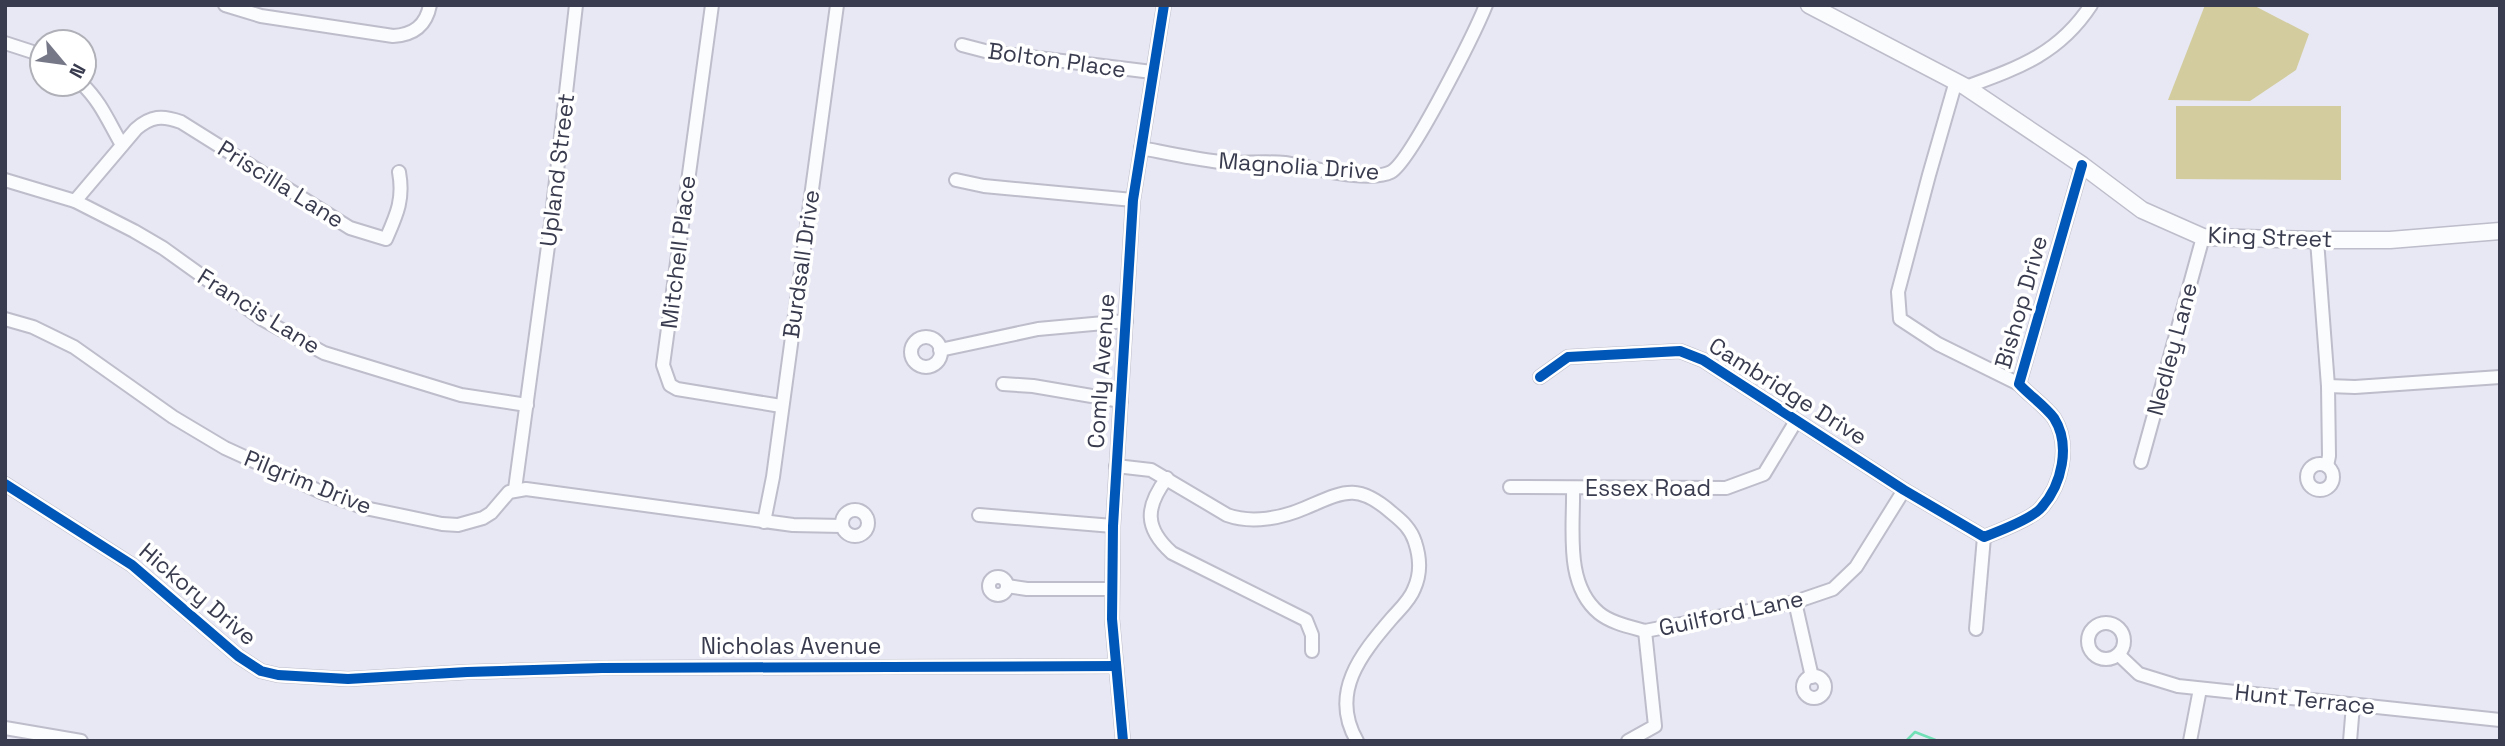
<svg xmlns="http://www.w3.org/2000/svg" width="2505" height="746" viewBox="0 0 2505 746" font-family="'Space Grotesk',sans-serif">
<style>
.green{fill:#d3cc9f}
.lines{fill:none;stroke-linecap:round;stroke-linejoin:round}
.stream{stroke:#71e0b7;stroke-width:2.5}
.minor-casing{stroke:#bdbdcb;stroke-width:16}
.secondary-casing{stroke:#bdbdcb;stroke-width:19}
.minor{stroke:#fbfcfd;stroke-width:12}
.secondary{stroke:#fbfcfd;stroke-width:16}
.cycleway-casing{stroke:#fff;stroke-width:15}
.cycleway{stroke:#0057b8;stroke-width:10}
.labels{text-anchor:middle;stroke-width:7;stroke-linejoin:round;paint-order:stroke}
.street-label{font-size:23px;fill:#393b4e;stroke:#fff}
</style>
<rect width="100%" height="100%" fill="#e7e8f3"/>
<g class="green">
<polygon points="2205,5 2253,5 2309,34 2296,70 2250,101 2168,100"/>
<polygon points="2176,106 2341,106 2341,180 2176,179"/>
</g>
<g class="lines">
<polyline class="stream" points="1906,741 1915,732 1938,741"/>
<g class="minor-casing">
<g id="minor">
<path d="M225,5l36,11 132,20c20,-1 33,-10 37,-31"/>
<polyline points="712,5 663,365 670,385 677,389 781,406"/>
<polyline points="5,43 42,55"/>
<polyline points="962,45 989,52 1152,72"/>
<polyline points="1956,81 1929,175 1898,292 1900,319 1938,344 2019,384"/>
<path d="M82,84c19,18 27,39 40,61"/>
<path d="M1966,87c52,-19 93,-33 125,-82"/>
<path d="M1141,148c26,5 53,11 79,14 22,2 44,-1 65,1 24,4 85,20 106,9 20,-11 84,-140 95,-167"/>
<polyline points="5,180 75,201 134,231 163,248 262,319 324,353 461,395 527,405"/>
<polyline points="956,180 984,186 1133,200"/>
<path d="M75,201l61,-72c15,-13 26,-14 45,-7l169,106 36,11c11,-25 18,-40 13,-67"/>
<polyline points="2317,240 2328,386 2329,456 2327,466"/>
<polyline points="5,319 33,327 74,347 173,417 225,448 321,492 365,508 442,524 458,525 483,518 491,513 509,492 526,489 793,525 842,526"/>
<circle cx="926" cy="352" r="15"/>
<polyline points="940,350 1038,329 1126,321"/>
<path d="M1540,377l28,-20 112,-6 23,9 201,130 80,47c13,-5 49,-19 57,-29 21,-23 30,-63 13,-90 -9,-12 -25,-23 -35,-34l63,-219"/>
<polyline points="1003,384 1033,386 1121,401"/>
<polyline points="2328,386 2355,387 2500,377"/>
<polyline points="2141,462 2203,237"/>
<circle cx="2320" cy="477" r="13"/>
<path d="M1116,466l35,4 76,45c25,9 55,3 78,-7 38,-16 52,-26 87,5 10,8 19,16 23,29 5,15 6,32 -1,47 -4,11 -14,20 -22,29 -31,36 -63,75 -35,123"/>
<path d="M1167,478c-22,29 -23,50 5,75l134,67 6,15v16"/>
<polyline points="5,484 132,565 238,656 261,671 278,675 348,679 467,672 602,668 1116,666"/>
<polyline points="1510,487 1726,488 1764,474 1796,421"/>
<path d="M1573,488c1,40 -9,96 26,125 12,10 32,14 46,18l150,-29 38,-13 23,-22 48,-77"/>
<polyline points="515,489 551,224 576,5"/>
<circle cx="855" cy="523" r="13"/>
<polyline points="979,515 1113,526"/>
<polyline points="764,522 773,477 837,5"/>
<circle cx="998" cy="586" r="9"/>
<polyline points="1007,586 1027,589 1111,589"/>
<polyline points="1795,602 1812,677"/>
<circle cx="2106" cy="641" r="18"/>
<polyline points="1976,629 1984,537"/>
<polyline points="2119,655 2139,674 2178,686 2500,720"/>
<circle cx="1814" cy="687" r="11"/>
<polyline points="5,728 81,741"/>
<polyline points="1123,741 1112,619 1113,526 1133,200 1164,5"/>
<polyline points="1628,741 1655,726 1645,631"/>
<polyline points="2190,741 2200,689"/>
<polyline points="2350,741 2353,705"/>
</g>
</g>
<g class="secondary-casing">
<polyline id="secondary" points="1809,5 1966,87 2082,165 2142,210 2203,237 2317,240 2390,240 2500,231"/>
</g>
<use href="#minor" class="minor"/>
<use href="#secondary" class="secondary"/>
<g class="cycleway-casing">
<g id="cycleway">
<path d="M1540,377l28,-20 112,-6 23,9 201,130 80,47c13,-5 49,-19 57,-29 21,-23 30,-63 13,-90 -9,-12 -25,-23 -35,-34l63,-219"/>
<polyline points="5,484 132,565 238,656 261,671 278,675 348,679 467,672 602,668 1116,666"/>
<polyline points="1123,741 1112,619 1113,526 1133,200 1164,5"/>
</g>
</g>
<use href="#cycleway" class="cycleway"/>
</g>
<g class="labels">
<g class="street-label">
<text transform="translate(1057 60) rotate(8)" y="8">Bolton Place</text>
<text transform="translate(1299 166) rotate(4)" y="8">Magnolia Drive</text>
<text transform="translate(557 170) rotate(-83)" y="8">Upland Street</text>
<text transform="translate(281 184) rotate(32)" y="8">Priscilla Lane</text>
<text transform="translate(2270 237) rotate(2)" y="8">King Street</text>
<text transform="translate(678 252) rotate(-83)" y="8">Mitchell Place</text>
<text transform="translate(801 264) rotate(-82)" y="8">Burdsall Drive</text>
<text transform="translate(2021 302) rotate(-74)" y="8">Bishop Drive</text>
<text transform="translate(259 311) rotate(32)" y="8">Francis Lane</text>
<text transform="translate(2172 349) rotate(-75)" y="8">Nedley Lane</text>
<text transform="translate(1101 371) rotate(-86)" y="8">Comly Avenue</text>
<text transform="translate(1788 391) rotate(32)" y="8">Cambridge Drive</text>
<text transform="translate(308 482) rotate(22)" y="8">Pilgrim Drive</text>
<text x="1648" y="496">Essex Road</text>
<text transform="translate(198 594) rotate(40)" y="8">Hickory Drive</text>
<text transform="translate(1731 613) rotate(-12)" y="8">Guilford Lane</text>
<text x="791" y="654">Nicholas Avenue</text>
<text transform="translate(2305 699) rotate(6)" y="8">Hunt Terrace</text>
</g>
</g>
<rect width="2505" height="746" fill="none" stroke="#393b4e" stroke-width="14"/>
<g transform="translate(63 63) rotate(119)"><circle r="33" fill="#ffffff" stroke="#b0b1b8" stroke-width="2"/>
<path d="M0-5L12 26L0 18L-12 26Z" fill="#767888"/>
<text y="-10" font-size="19" font-weight="bold" text-anchor="middle" fill="#393b4e">N</text>
</g>
</svg>
